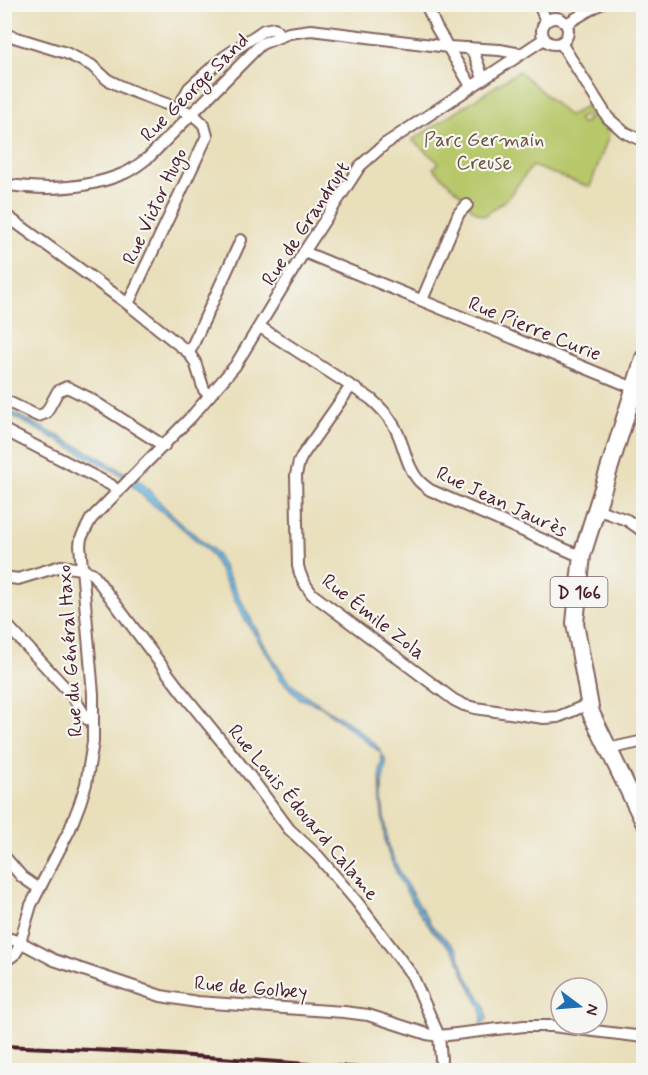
<svg xmlns="http://www.w3.org/2000/svg" width="648" height="1075" viewBox="0 0 648 1075" font-family="Mynerve,sans-serif">
<style>
.green{fill:#b7c769;stroke:#80734a;stroke-width:1.5}
.water{fill:#69bbe5;stroke:#5a6d88;stroke-width:1.5}
.lines{fill:none;stroke-linecap:round;stroke-linejoin:round}
.minor-casing{stroke:#82625d;stroke-width:14}
.primary-casing{stroke:#82625d;stroke-width:20}
.minor{stroke:#fff;stroke-width:10}
.primary{stroke:#fff;stroke-width:16}
.rail{stroke:#4a1f2b;stroke-width:4}
.labels{text-anchor:middle;stroke-width:4.5;stroke-linejoin:round;paint-order:stroke}
.shield{fill:#f6f6f2;stroke:#7e6067;stroke-width:1.5}
.shield-label{font-size:18px;font-weight:bold;fill:#4a1f2b}
.street-label{font-size:20px;fill:#4a1f2b;stroke:#f6f6f2}
.park-label{font-size:20px;fill:#6b513e;stroke:#f6f6f2}
</style>
<rect width="100%" height="100%" fill="#f6f6f2"/>
<filter id="ink" filterUnits="userSpaceOnUse"><feTurbulence type="fractalNoise" baseFrequency=".0167" numOctaves="2"/><feDisplacementMap in="SourceGraphic" scale="12" xChannelSelector="R" yChannelSelector="G"/><feConvolveMatrix kernelMatrix="1 2 1 2 8 2 1 2 1" color-interpolation-filters="sRGB"/></filter>
<filter id="wash" filterUnits="userSpaceOnUse"><feTurbulence type="fractalNoise" baseFrequency=".008" numOctaves="4" result="noise"/><feDisplacementMap in="SourceGraphic" scale="24" xChannelSelector="R" yChannelSelector="G"/><feGaussianBlur stdDeviation="1.35" result="paint"/><feColorMatrix in="noise" values="0 0 0 0 0 0 0 0 0 0 0 0 0 0 0 0 0 1.4 0 .05"/><feComposite in="paint" operator="in"/></filter>
<g filter="url(#wash)">
<rect width="100%" height="100%" fill="#e9dfbb"/>
<polygon class="green" points="519,71 569,116 586,106 591,113 578,119 581,124 587,121 586,119 592,116 608,132 609,135 590,187 532,166 507,199 484,216 473,210 462,196 433,168 439,163 412,140"/>
<polygon class="water" points="4,408 100,458 142,483 167,510 203,542 212,549 217,555 264,644 281,671 291,683 302,693 352,725 373,742 379,749 385,759 386,764 382,784 382,801 388,847 403,879 432,926 457,950 466,975 485,1006 487,1019 480,1026 482,1020 481,1008 465,977 458,958 453,951 432,930 421,915 401,883 389,855 385,841 381,804 380,768 382,764 381,753 320,706 299,698 280,678 271,660 245,619 213,558 207,550 173,520 147,500 122,475 5,412"/>
</g>
<g filter="url(#ink)">
<g class="lines">
<g class="minor-casing">
<g id="minor">
<polyline points="426,4 436,27 471,86"/>
<polyline points="539,4 546,21"/>
<circle cx="555" cy="31" r="13"/>
<polyline points="566,24 600,4"/>
<polyline points="4,34 66,53 91,65 108,80 129,90 193,114 204,125 207,136 128,304 189,353 195,362 204,390 210,395"/>
<polyline points="561,43 608,118 624,132 644,141"/>
<polyline points="470,48 475,56 483,78"/>
<polyline points="180,109 182,101 189,88 224,57 264,30 274,28 281,36"/>
<path d="M4,184c41,7 83,5 121,-11 9,-4 17,-11 24,-16l112,-113 28,-11 22,-3 137,17 52,3 21,4"/>
<polyline points="4,214 128,304"/>
<polyline points="304,252 634,388"/>
<polyline points="422,300 459,213 467,205"/>
<path d="M260,327l111,72c9,8 16,15 22,25 11,17 12,41 26,57 3,3 7,6 11,9l143,63 9,2"/>
<polyline points="189,353 241,240"/>
<path d="M351,386l-49,70 -3,6 -3,13 2,91c2,11 7,19 14,28l142,106 10,5 11,3 69,10 14,-1 31,-13"/>
<polyline points="4,400 38,416 46,413 58,391 67,387 87,397 164,446"/>
<polyline points="4,430 111,485 118,492"/>
<polyline points="596,509 627,520 644,532"/>
<polyline points="4,577 18,579 61,566 81,569 92,573 181,691 249,775 289,829 318,856 357,902 412,975 439,1036 441,1059 440,1070"/>
<polyline points="4,622 72,695 87,719 93,720"/>
<polyline points="608,749 644,741"/>
<polyline points="4,856 22,877 38,888"/>
<polyline points="4,937 20,942 54,960 161,996 197,1002 344,1012 368,1015 427,1034 439,1036 524,1026 552,1026 644,1037"/>
<polyline points="4,962 15,954 18,949 31,905 70,829 80,803 86,784 93,742 93,694 80,545 81,538 91,519 192,416 235,366 304,252 360,166 385,144 544,39"/>
</g>
</g>
<g class="primary-casing">
<polyline id="primary" points="644,358 582,555 575,623 591,713 644,822"/>
</g>
<use href="#minor" class="minor"/>
<use href="#primary" class="primary"/>
<polyline class="rail" points="4,1046 135,1052 393,1070"/>
</g>
</g>
<g class="labels">
<rect class="shield" x="550.5" y="577" width="57" height="30" rx="4.5"/>
<g class="shield-label">
<text x="579" y="598">D 166</text>
</g>
<g class="street-label">
<text transform="translate(194 87) rotate(-45)" y="7">Rue George Sand</text>
<text transform="translate(154 206) rotate(-65)" y="7">Rue Victor Hugo</text>
<text transform="translate(305 223) rotate(-57)" y="7">Rue de Grandrupt</text>
<text transform="translate(535 328) rotate(22)" y="7">Rue Pierre Curie</text>
<text transform="translate(502 501) rotate(25)" y="7">Rue Jean Jaurès</text>
<text transform="translate(374 616) rotate(38)" y="7">Rue Émile Zola</text>
<text transform="translate(69 651) rotate(-94)" y="7">Rue du Général Haxo</text>
<text transform="translate(304 812) rotate(50)" y="7">Rue Louis Édouard Calame</text>
<text transform="translate(251 987) rotate(5)" y="7">Rue de Golbey</text>
</g>
<g class="park-label">
<text x="484" y="146">Parc Germain<tspan x="484" dy="23">Creuse</tspan></text>
</g>
</g>
<rect width="648" height="1075" fill="none" stroke="#f6f6f2" stroke-width="24"/>
<g transform="translate(579 1006) rotate(106)"><circle r="28" fill="#f6f6f2" stroke="#b1a0a2" stroke-width="1.5"/>
<path d="M0-4.5L10 22L0 15L-10 22Z" fill="#1f6fb2"/>
<text y="-9" font-size="16" font-weight="bold" text-anchor="middle" fill="#4a1f2b">N</text>
</g>
</svg>
